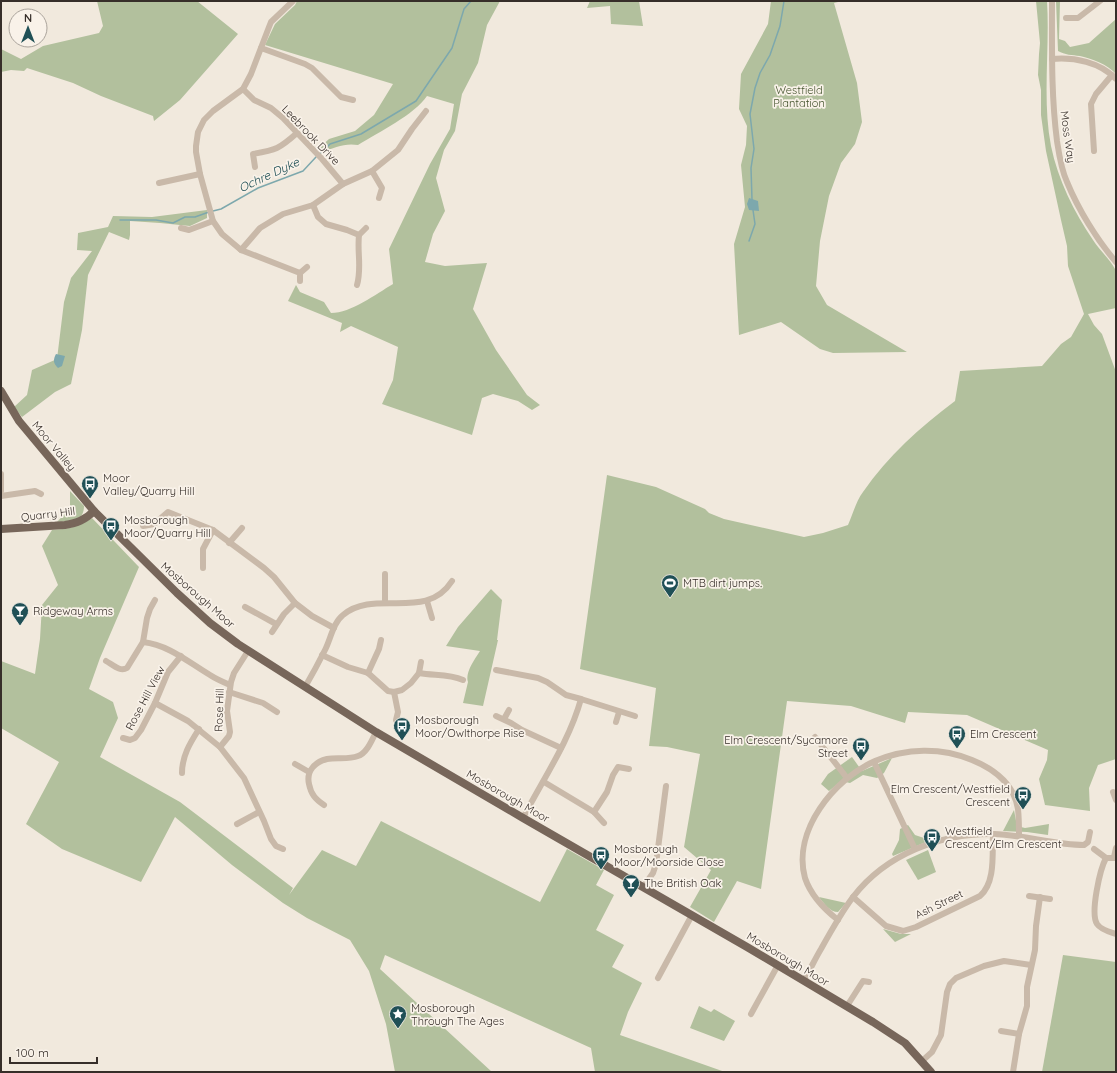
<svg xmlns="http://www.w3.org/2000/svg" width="1117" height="1073" viewBox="0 0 1117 1073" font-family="Quicksand,sans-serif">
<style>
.green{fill:#b2c09d}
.water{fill:#7da8ad}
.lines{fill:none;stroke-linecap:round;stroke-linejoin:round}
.stream{stroke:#7da8ad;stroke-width:1.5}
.minor{stroke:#c9b9a9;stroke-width:6}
.major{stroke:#77665a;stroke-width:8}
.labels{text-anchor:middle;stroke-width:3.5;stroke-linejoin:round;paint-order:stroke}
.park-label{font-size:11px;fill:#43532d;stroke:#f9f2e9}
.street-label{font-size:11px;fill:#362e29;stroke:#f9f2e9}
.poi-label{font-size:11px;fill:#362e29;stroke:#f9f2e9;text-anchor:start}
.water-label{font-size:12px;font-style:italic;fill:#205056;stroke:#f9f2e9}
</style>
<rect width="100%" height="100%" fill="#f1e9dd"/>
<g class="green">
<polygon points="97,1 197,1 238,34 180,100 154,121 153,116 101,96 73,83 27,68 24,71 11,70 1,72 1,49 21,59 43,46 99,33 103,26"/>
<path d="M297,1h203l-13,24 -9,38 -16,31 -7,37 -11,19 -8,28 9,33 -12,23 -8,28 20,4 42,-3 -14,46 23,41 31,45 13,10 -8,5 -14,-9 -25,-7 -11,4 -10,37 -90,-31 11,-24 5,-33 -47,-21 -11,6 2,-9 -54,-22 8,-16 4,7 24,10 7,11c20,0 45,-19 62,-29l-4,-35 41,-85 20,-35 4,-25 -27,-8c-13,19 -48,36 -69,49 -13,-2 -24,2 -36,8l-4,-4 11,-10 26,-8 19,-16 19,-31 -128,-39 10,-21 20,-19z"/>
<polygon points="590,1 639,1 643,26 611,24 610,6 587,8"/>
<polygon points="771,1 842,1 834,3 857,83 862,122 855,144 841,163 829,196 820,241 816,286 827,305 907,352 833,353 820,349 781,322 739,335 734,244 745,207 741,165 746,145 747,126 739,109 741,74 768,24"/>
<path d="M1036,1h11c3,48 -5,98 4,145 7,34 23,66 42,94 6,10 17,19 22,29 2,5 1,32 1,39l-28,6 6,11 8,9 14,38v387l-18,6 -9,23 1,23 -45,-6 -6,-26 8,-19 1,-10 -81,-35 -59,-3 -3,11 -54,-17 -64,-5 -26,188 -24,-8 -23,41 -24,-15 21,-37 -27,-23 16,-93 -33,-7 -18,-1 7,-58 -76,-19 27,-194 49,12 49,22 4,4 15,6 80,18 19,-4 25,-8c5,-11 8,-24 15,-33 25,-36 57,-65 92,-91l5,-30 82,-5 19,-22 10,-7 13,-23 -16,-48 -1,-20 -6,-26 -15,-69 -5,-36v-25l-3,-15 1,-21 1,-11z"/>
<path d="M1056,1h4l-1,38 6,2 5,6 19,-4 27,-24v55c-9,-10 -23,-15 -36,-18 -8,-1 -15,-1 -22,-5z"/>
<polygon points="207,210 207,218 190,226 160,223 130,221 130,235 129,240 109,232 88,275 82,330 71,384 55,392 22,417 14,407 27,395 32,370 57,359 64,302 71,278 92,251 77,250 78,233 108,227 113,216 152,217"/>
<path d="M70,491l14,15c0,17 -15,15 -27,16l13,-14z"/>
<path d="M92,518l47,49 -39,91 -11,31 24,13 5,16 -18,39 80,45 113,86 -4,7 33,-45 34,16 25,-45 159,81 27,-53 37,21 -8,15 18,10 -18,35 28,15 -12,22 30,16 -14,29 -8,23 105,37h-130l-4,-24 -206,-93 -5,14 112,103h-97l-9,-48 -17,-53 -19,-31 -43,-22 -24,-15 -51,-38 -57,-48 -34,65 -79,-33 -36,-25 33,-62 -58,-34v-67l34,13 5,-35 2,-34 16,-20 -16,-39 10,-16c15,-1 27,-3 40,-12z"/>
<path d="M491,589l11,11 -5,40h1l-15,66 -20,-3 5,-21c-3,-10 7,-23 12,-31l-34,-5 12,-19z"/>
<polygon points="852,757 862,771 892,758 884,773 877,778 863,775 850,783 841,781 829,791 821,784 828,774"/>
<polygon points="1014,810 1017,826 1025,828 1049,824 1048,835 1027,832 1003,831"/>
<polygon points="908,825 915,835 927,839 926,842 893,856 892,854 899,840 900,829"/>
<polygon points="928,850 936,872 918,880 906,860"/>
<path d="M819,897l27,6 -8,9c-8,0 -14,-8 -19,-15z"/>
<polygon points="883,929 901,934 911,934 895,942"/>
<polygon points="1063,955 1116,962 1116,1072 1042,1072"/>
<polygon points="699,1006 711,1012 714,1009 735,1021 724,1041 690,1028"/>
</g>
<g class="water">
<polygon points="749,198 758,201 759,211 749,210 747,204"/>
<path d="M56,354l9,2 -3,10 -4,2c-5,-5 -5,-8 -2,-14z"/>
</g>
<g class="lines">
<g class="stream">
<polyline points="319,155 330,144 361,134 416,101 452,48 464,9 471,1"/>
<polyline points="752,200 751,168 754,149 750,114 755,88 760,73 770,55 780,26 784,1"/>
<polyline points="213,211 221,209 258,188 303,171 316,157"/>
<polyline points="120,220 156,220 173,223 185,217 195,217 209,212"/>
<polyline points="749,241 755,224 753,210"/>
</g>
<g class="minor">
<polyline points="293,1 271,22 269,27 251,74 243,89 213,111 204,120 198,132 196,146 196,152 200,174 213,221 222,234 241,250 300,273 300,281"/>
<path d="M1052,1c0,46 -1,94 5,140 2,13 4,28 10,41 11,27 30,58 49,80"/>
<polyline points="1066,18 1078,18 1100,1"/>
<polyline points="261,48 305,64 312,68 341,97 353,100"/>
<path d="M1052,59c22,-2 48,3 64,20"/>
<polyline points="243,89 254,100 271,108 283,118 322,159 343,184"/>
<polyline points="1094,151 1091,104 1096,94 1112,75"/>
<path d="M255,167l-2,-13c23,-4 26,-5 44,-21"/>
<polyline points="372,171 382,188 379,198"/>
<polyline points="159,183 200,174"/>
<path d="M313,205l5,12 8,7 21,6 12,5c-2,18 3,33 -2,50"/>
<polyline points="181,228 189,230 213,221"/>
<polyline points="359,235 366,228"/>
<polyline points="241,250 260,228 283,214 313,205 343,184 372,171 398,150 412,129 426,111"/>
<polyline points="300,273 307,267"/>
<polyline points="1,474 1,491"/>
<polyline points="1,496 35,491 41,494"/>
<polyline points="143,526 154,524 168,512 213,530 264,568 274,577 295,603 312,616 334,628"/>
<polyline points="229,543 242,528"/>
<polyline points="203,568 203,549 213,530"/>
<polyline points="427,601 432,618"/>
<polyline points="385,603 385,574"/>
<polyline points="245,607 276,624"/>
<polyline points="272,632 284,614 295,603"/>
<path d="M143,642c26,3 45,20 67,33 6,4 13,7 20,10"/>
<polyline points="322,655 348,667 368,673 388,691 394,692 402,690 411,683 419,673 421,662"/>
<path d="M106,661c7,4 14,11 21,7l16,-26 4,-24 3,-9 5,-9"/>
<polyline points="496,670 538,678 547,682 566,695 581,699"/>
<polyline points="368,673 379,649 381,640"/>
<path d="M419,673c15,3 29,0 44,7"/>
<path d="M305,687c7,-12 14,-25 20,-37 6,-12 8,-27 18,-35 32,-27 83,7 109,-34"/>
<polyline points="229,692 263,703 277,712"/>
<polyline points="394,692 398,712 396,720"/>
<polyline points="155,703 188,721 220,747 244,778 264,821 271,839 276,846 283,849"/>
<polyline points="496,716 511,723 522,730 561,748"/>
<polyline points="504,719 509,710"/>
<polyline points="616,722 619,712"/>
<polyline points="815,737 847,778"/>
<polyline points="123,738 130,740 135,738 141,730 155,703 168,672 181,656"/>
<polyline points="220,747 229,736 230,732 227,711 231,682 234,673 248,651"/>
<polyline points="874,762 915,849"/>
<polyline points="295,764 309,772"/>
<path d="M182,773c0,-17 8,-30 17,-44"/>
<polyline points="544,782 594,812 604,823"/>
<polyline points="1113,792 1116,800"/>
<path d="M324,805c-9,-6 -13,-11 -15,-21 -3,-13 6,-22 18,-25 10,-2 21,1 31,-3 9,-3 14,-16 18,-24"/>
<polyline points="594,812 607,792 613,775 618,767 629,769"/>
<path d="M523,818c20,-39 46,-76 58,-119l54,17"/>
<polyline points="237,824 259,812"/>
<polyline points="1094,849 1106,858"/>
<polyline points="1114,857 1116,848"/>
<path d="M1116,858h-10c-6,11 -16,55 -9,66 4,6 13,8 19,10"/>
<polyline points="643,887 653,873 656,864 666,786"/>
<polyline points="1029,896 1050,899"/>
<path d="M853,897l33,29 17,5 13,-4 64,-31c16,-14 12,-43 13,-62"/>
<path d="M838,920c-14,-11 -27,-24 -33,-42 -13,-47 29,-99 70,-117 31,-13 66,-14 97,-1 22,9 42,24 46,49 1,9 1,18 1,27"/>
<polyline points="658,978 692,915"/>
<path d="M804,980c6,-10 11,-21 17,-31 10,-18 20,-36 32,-52 33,-43 88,-64 141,-63 31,1 60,11 90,11l4,-3 2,-10"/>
<polyline points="847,1006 863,981 869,982"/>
<polyline points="751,1014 778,965"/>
<polyline points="1001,1031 1019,1034"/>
<polyline points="922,1061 932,1052 941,1035 947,992 950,984 956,978 984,966 1004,961 1031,965"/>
<polyline points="1013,1072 1019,1034 1027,1006 1027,987 1035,950 1036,926 1040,897"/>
</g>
<g class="major">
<polyline points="1,391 19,421 94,511 177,593 210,623 238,644 376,732 523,818 747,947 873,1022 905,1043 931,1072"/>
<path d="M1,529l64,-4c12,-2 20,-5 29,-14"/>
</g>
</g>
<defs>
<g id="bus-pin" transform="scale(0.9)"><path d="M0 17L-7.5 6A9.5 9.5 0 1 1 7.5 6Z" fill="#205056" stroke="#f9f2e9"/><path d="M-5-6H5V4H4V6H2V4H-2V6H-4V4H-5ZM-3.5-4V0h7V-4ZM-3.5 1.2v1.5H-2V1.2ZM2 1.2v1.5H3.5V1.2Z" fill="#fff"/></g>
<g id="stadium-pin" transform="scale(0.9)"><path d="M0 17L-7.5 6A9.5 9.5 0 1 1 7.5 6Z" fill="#205056" stroke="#f9f2e9"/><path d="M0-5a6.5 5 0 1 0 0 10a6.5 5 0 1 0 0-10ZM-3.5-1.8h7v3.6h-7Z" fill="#fff"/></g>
<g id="bar-pin" transform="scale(0.9)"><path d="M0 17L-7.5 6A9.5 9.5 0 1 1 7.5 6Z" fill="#205056" stroke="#f9f2e9"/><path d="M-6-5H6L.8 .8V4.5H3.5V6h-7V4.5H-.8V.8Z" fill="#fff"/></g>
<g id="sight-pin" transform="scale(0.9)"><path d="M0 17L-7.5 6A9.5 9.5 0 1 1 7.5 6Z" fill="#205056" stroke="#f9f2e9"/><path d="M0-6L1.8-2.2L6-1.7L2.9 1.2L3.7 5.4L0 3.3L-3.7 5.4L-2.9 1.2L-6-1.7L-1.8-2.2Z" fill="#fff"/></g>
</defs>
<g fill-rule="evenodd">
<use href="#bus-pin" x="90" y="484"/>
<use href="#bus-pin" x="111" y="526"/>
<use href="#stadium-pin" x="670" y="583"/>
<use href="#bar-pin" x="20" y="611"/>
<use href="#bus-pin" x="402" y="726"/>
<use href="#bus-pin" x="957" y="734"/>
<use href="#bus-pin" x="861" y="746"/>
<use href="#bus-pin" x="1023" y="795"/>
<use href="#bus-pin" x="932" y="837"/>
<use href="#bus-pin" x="601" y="855"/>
<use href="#bar-pin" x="631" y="883"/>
<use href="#sight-pin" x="398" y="1014"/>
</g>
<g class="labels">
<g class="park-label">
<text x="799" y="94">Westfield<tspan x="799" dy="13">Plantation</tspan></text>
</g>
<g class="street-label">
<text transform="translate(311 135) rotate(46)" y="4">Leebrook Drive</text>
<text transform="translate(1068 137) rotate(82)" y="4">Moss Way</text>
<text transform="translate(54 446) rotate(50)" y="4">Moor Valley</text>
<text transform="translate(48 514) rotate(-7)" y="4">Quarry Hill</text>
<text transform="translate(198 595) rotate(41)" y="4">Mosborough Moor</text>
<text transform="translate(145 698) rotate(-62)" y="4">Rose Hill View</text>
<text transform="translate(219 710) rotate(-88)" y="4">Rose Hill</text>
<text transform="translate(508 796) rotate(30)" y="4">Mosborough Moor</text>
<text transform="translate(939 904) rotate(-26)" y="4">Ash Street</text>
<text transform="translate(788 959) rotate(31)" y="4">Mosborough Moor</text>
</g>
<g class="poi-label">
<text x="103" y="482">Moor<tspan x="103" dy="13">Valley/Quarry Hill</tspan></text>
<text x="124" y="524">Mosborough<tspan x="124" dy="13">Moor/Quarry Hill</tspan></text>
<text x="683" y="587">MTB dirt jumps.</text>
<text x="33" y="615">Ridgeway Arms</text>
<text x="415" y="724">Mosborough<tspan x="415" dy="13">Moor/Owlthorpe Rise</tspan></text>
<text x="970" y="738">Elm Crescent</text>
<text x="848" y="744" text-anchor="end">Elm Crescent/Sycamore<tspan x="848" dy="13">Street</tspan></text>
<text x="1010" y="793" text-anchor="end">Elm Crescent/Westfield<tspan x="1010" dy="13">Crescent</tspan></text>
<text x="945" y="835">Westfield<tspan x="945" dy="13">Crescent/Elm Crescent</tspan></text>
<text x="614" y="853">Mosborough<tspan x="614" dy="13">Moor/Moorside Close</tspan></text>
<text x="644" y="887">The British Oak</text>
<text x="411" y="1012">Mosborough<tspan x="411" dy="13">Through The Ages</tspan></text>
</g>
<g class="water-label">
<text transform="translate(269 175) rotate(-25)" y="4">Ochre Dyke</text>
</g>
</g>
<rect width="1117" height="1073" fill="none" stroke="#362e29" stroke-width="4"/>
<g transform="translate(28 28)"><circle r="19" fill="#f9f2e9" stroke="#aba49c"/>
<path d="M0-3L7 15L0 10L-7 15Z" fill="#205056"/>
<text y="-6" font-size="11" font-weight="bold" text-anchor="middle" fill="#362e29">N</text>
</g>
<path d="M10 1057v6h87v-6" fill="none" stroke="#362e29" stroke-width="2"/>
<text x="16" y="1057" font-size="12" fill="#362e29" stroke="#f9f2e9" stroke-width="3" paint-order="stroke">100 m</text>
</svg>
